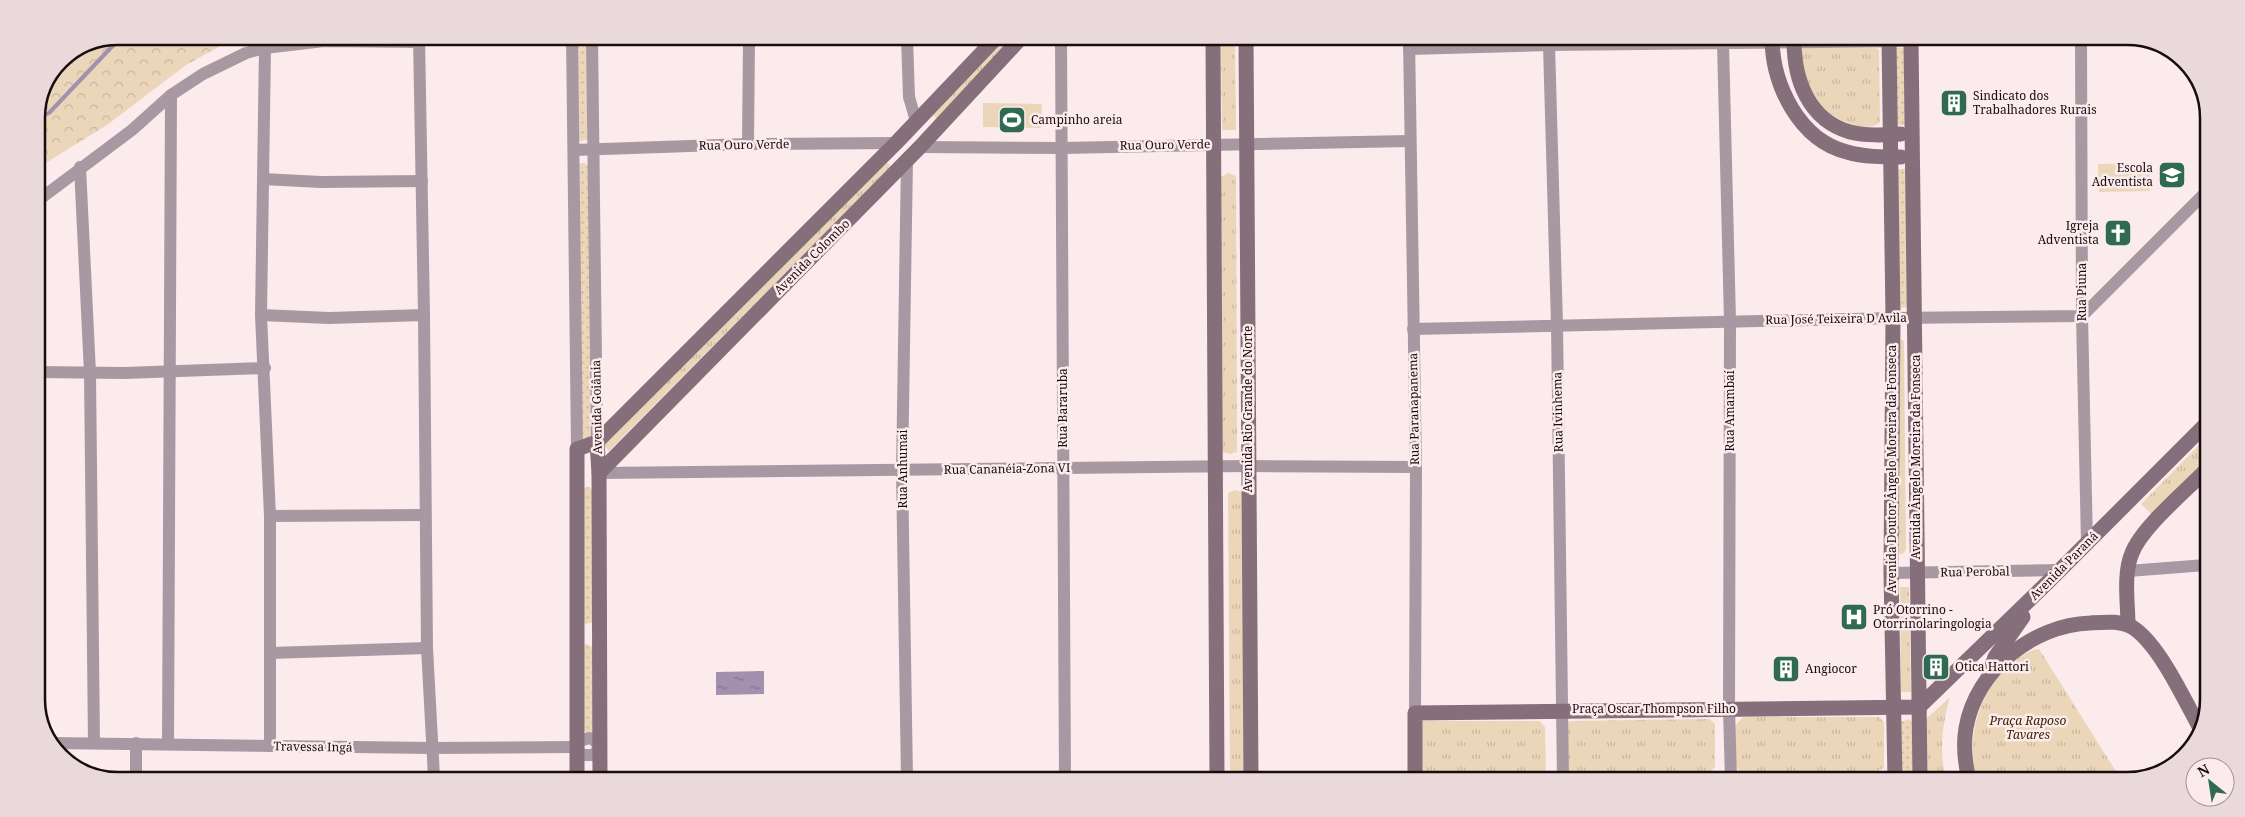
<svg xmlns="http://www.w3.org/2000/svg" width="2245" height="817" viewBox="0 0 2245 817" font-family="'Noto Serif',serif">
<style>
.grass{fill:url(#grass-dots)}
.forest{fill:url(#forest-crowns)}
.park{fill:url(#park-tufts)}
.pitch{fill:#ebd6ba}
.water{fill:url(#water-ripples)}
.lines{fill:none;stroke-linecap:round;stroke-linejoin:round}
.stream{stroke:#a290ae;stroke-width:4}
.street{stroke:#a898a1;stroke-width:12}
.secondary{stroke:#856f7b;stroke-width:15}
.labels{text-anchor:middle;stroke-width:5;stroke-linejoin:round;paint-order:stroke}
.poi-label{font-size:12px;fill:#190c0d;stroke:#fcebec;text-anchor:start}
.street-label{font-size:12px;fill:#190c0d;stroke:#fcebec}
.park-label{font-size:12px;font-style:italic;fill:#3b2400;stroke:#fcebec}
.rim{fill:none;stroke:#190c0d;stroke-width:2.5}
</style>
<defs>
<pattern id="grass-dots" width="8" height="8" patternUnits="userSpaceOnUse" patternTransform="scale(1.25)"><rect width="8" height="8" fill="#ebd6ba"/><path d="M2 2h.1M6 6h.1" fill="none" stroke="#c9b69f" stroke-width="1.8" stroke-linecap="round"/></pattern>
<pattern id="forest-crowns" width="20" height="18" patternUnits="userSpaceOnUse" patternTransform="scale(1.25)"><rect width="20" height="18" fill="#ebd6ba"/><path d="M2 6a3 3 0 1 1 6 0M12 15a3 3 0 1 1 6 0" fill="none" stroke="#c9b69f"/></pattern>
<pattern id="park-tufts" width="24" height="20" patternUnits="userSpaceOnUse" patternTransform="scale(1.25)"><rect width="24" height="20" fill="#ebd6ba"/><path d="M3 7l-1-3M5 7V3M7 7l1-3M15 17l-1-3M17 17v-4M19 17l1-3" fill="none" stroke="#c9b69f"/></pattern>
<pattern id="water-ripples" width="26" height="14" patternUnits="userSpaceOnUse" patternTransform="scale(1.25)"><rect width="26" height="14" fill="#a290ae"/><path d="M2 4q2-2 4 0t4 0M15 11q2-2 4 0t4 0" fill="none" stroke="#83748c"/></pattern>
</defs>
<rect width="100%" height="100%" fill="#fcebec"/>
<g class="grass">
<polygon points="577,37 587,37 587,140 579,141"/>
<polygon points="1892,48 1904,48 1905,125 1893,125"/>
<polygon points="584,163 589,166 591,437 581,440 579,164"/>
<polygon points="1894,169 1906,169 1909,307 1897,308"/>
<polygon points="589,487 592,490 593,622 586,624 584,623 583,488"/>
<polygon points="586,644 593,647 593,732 590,734 583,730 583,646"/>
<polygon points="1909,719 1912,722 1913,776 1908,779 1902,778 1900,722"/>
</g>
<polygon class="forest" points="118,36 257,37 226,43 186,65 107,125 36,169 36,113 60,60"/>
<g class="park">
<polygon points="1004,38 1014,38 937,119 931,113"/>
<polygon points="1221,39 1235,39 1236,130 1222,130"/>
<path d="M1803,48h73l3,2 1,72c-17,16 -62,-11 -70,-29 -6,-12 -8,-29 -11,-42z"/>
<polygon points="885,161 891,166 609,451 604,446"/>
<polygon points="1228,173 1236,176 1237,452 1230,454 1222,452 1221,177"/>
<polygon points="1899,339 1903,340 1904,342 1906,549 1903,554 1899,554 1897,552"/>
<polygon points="2206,438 2206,459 2152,515 2141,504"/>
<polygon points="1235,490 1244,493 1245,779 1230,779 1228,493"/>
<polygon points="1900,587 1909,587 1911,692 1901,692"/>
<path d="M2039,649l83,132 -145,-1c-11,-42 0,-84 32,-114 8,-7 18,-16 30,-17z"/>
<path d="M1950,697c-8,28 -11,55 -4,83h-9l-12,-11 -2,-47z"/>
<polygon points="1743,717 1879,717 1884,722 1884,768 1877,771 1742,773 1736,767 1735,726"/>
<polygon points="1706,719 1710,719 1715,724 1715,767 1711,771 1566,771 1567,723 1570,721"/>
<polygon points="1423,721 1540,721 1545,727 1546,770 1542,775 1425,778 1422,776 1420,723"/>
</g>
<g class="pitch">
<polygon points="983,103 1042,104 1041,128 983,127"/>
<polygon points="2150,163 2150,191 2099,192 2098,164"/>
</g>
<polygon class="water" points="764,671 764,694 716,695 716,672"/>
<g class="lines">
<polyline class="stream" points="36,118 49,113 122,36"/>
<g class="street">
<polyline points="419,37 424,315 427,648 434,777"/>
<polyline points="572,37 577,449"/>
<polyline points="592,37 597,442"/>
<polyline points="907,38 909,97 916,121"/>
<polyline points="1061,38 1065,779"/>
<polyline points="1409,39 1416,467 1415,713"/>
<polyline points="2081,40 2082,316 2087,543"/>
<polyline points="1723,43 1730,321 1729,708 1731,780"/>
<polyline points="1549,45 1557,325 1563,780"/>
<polyline points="265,48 261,315 270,516 270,746"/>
<polyline points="1409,49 1549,45 1911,41"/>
<polyline points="748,144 749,38"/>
<polyline points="920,147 1063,148 1409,141"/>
<polyline points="574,150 748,144 896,143"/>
<polyline points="80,167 90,373 94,743"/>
<polyline points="263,179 321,182 422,181"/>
<polyline points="36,202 132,130 171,95 203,74 246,53 265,48 324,41 419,42"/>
<polyline points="261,315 329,318 424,315"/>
<polyline points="1413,329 1893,318 2082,316 2208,190"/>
<polyline points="36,372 124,373 265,368"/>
<polyline points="599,473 1248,466 1416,467"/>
<polyline points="270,516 425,515"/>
<polyline points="2128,571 2206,565"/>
<polyline points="1891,573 2059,570"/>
<polyline points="270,653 427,648"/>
<polygon points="589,738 594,740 600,748 593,755 582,755 576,747 580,741"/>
<polyline points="51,743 433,748 576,747"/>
<polyline points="136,743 136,777"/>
<polyline points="168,744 171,95"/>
<polyline points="907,778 902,471 907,160"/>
</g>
<g class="secondary">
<polyline points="1213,39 1217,779"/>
<polyline points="1246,39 1251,779"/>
<path d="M1772,40c1,45 27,100 75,112 17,5 36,5 54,5"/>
<path d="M1794,40c0,39 14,80 56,92 16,4 34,3 51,2"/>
<polyline points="1889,40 1893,318 1891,573 1895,780"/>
<polyline points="1911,40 1920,780"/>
<polyline points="597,442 599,473 600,778"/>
<polyline points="599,473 920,147 1021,38"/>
<path d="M2128,625c0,-22 -5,-51 4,-72 10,-26 54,-62 74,-83"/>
<polyline points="1990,671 1995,657 2023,617"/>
<polyline points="577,778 577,449 597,442 896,143 996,38"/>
<polyline points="1415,779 1415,713 1919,707 2047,583 2207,423"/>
<path d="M1969,780c-4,-17 -6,-35 -3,-52 10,-58 67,-103 124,-105 14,-1 33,-3 45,6 26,19 50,72 66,101"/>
</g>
</g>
<defs>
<g id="building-square" transform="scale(1.4375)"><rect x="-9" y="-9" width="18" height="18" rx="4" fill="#306a53" stroke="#fcebec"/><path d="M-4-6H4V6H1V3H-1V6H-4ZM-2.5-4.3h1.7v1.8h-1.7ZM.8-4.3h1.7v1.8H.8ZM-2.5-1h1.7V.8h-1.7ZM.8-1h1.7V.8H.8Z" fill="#fff"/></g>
<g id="stadium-square" transform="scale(1.4375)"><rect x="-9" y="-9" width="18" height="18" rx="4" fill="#306a53" stroke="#fcebec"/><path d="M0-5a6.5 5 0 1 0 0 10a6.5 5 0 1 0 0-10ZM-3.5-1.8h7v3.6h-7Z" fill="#fff"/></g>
<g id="school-square" transform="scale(1.4375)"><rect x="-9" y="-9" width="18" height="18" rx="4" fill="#306a53" stroke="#fcebec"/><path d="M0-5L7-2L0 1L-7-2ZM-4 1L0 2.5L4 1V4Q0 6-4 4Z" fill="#fff"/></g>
<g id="church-square" transform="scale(1.4375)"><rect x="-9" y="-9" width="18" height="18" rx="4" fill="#306a53" stroke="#fcebec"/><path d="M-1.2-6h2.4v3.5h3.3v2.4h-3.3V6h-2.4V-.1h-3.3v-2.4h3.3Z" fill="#fff"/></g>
<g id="hospital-square" transform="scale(1.4375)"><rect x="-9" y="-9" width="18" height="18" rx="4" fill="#306a53" stroke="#fcebec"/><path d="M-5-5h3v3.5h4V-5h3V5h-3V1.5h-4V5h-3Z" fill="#fff"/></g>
</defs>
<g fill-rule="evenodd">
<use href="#building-square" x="1954" y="103"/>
<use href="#stadium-square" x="1012" y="120"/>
<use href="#school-square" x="2172" y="175"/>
<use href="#church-square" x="2118" y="233"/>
<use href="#hospital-square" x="1854" y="617"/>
<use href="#building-square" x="1936" y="667"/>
<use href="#building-square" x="1786" y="669"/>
</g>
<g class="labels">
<g class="poi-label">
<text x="1973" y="100">Sindicato dos<tspan x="1973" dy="14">Trabalhadores Rurais</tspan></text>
<text x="1031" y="124">Campinho areia</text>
<text x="2153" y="172" text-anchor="end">Escola<tspan x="2153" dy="14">Adventista</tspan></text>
<text x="2099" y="230" text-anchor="end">Igreja<tspan x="2099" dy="14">Adventista</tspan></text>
<text x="1873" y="614">Pró Otorrino -<tspan x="1873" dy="14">Otorrinolaringologia</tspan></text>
<text x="1955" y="671">Otica Hattori</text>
<text x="1805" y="673">Angiocor</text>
</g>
<g class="street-label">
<text transform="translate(744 145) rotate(-1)" y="4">Rua Ouro Verde</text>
<text transform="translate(1165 145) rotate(-1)" y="4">Rua Ouro Verde</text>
<text transform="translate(812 257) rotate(-45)" y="4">Avenida Colombo</text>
<text transform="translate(2082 292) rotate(-90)" y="4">Rua Piuna</text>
<text transform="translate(1836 319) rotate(-1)" y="4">Rua José Teixeira D Avila</text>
<text transform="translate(597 407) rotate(-91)" y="4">Avenida Goiânia</text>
<text transform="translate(1063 408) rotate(-90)" y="4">Rua Bararuba</text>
<text transform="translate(1248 409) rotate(-90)" y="4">Avenida Rio Grande do Norte</text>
<text transform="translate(1414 409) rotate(-91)" y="4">Rua Paranapanema</text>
<text transform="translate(1730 411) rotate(-90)" y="4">Rua Amambaí</text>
<text transform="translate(1558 412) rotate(-91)" y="4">Rua Ivinhema</text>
<text transform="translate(1916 457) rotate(-90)" y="4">Avenida Ângelo Moreira da Fonseca</text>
<text transform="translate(903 469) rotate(-90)" y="4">Rua Anhumai</text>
<text transform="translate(1007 469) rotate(-1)" y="4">Rua Cananéia-Zona VI</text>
<text transform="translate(1892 469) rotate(-90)" y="4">Avenida Doutor Ângelo Moreira da Fonseca</text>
<text transform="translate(2064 566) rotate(-45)" y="4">Avenida Paraná</text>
<text transform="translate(1975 572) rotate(-1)" y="4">Rua Perobal</text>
<text x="1654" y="713">Praça Oscar Thompson Filho</text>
<text transform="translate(313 747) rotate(1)" y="4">Travessa Ingá</text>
</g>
<g class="park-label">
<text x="2028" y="725">Praça Raposo<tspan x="2028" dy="14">Tavares</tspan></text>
</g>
</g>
<path d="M0 0H2245V817H0ZM118 45H2127A73 73 0 0 1 2200 118V699A73 73 0 0 1 2127 772H118A73 73 0 0 1 45 699V118A73 73 0 0 1 118 45Z" fill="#ead9da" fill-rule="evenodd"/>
<path class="rim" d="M118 45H2127A73 73 0 0 1 2200 118V699A73 73 0 0 1 2127 772H118A73 73 0 0 1 45 699V118A73 73 0 0 1 118 45Z"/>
<g transform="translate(2210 782) rotate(330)"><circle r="24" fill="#fcebec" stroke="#a19293"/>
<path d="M0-4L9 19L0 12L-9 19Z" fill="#306a53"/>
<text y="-8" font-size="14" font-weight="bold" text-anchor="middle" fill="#190c0d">N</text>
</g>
</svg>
